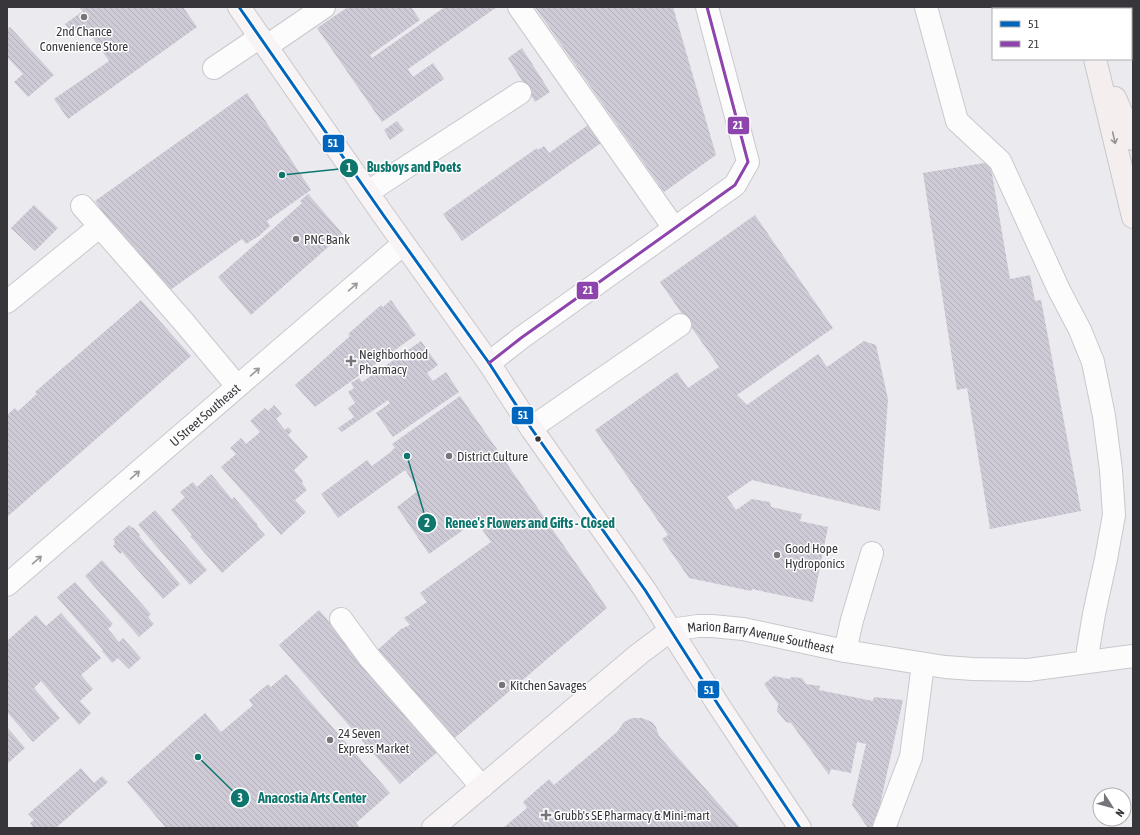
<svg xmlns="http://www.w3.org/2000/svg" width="1140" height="835" viewBox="0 0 1140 835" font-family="'Asap Condensed',sans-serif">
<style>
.building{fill:url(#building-back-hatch)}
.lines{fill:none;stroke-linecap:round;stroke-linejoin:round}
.minor-casing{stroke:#c9c8cc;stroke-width:24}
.major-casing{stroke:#c8c8cb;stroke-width:24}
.highway-casing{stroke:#c8c8cb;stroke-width:24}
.minor{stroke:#fcfcfd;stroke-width:22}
.major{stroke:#f8f3f5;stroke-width:22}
.highway{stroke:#f4eeef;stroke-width:22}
.bus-1-casing{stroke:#fff;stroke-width:6}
.bus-2-casing{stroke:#fff;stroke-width:6}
.bus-1{stroke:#0065bd;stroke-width:3}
.bus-2{stroke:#8e44ad;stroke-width:3}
.oneway{stroke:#969295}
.oneway2{stroke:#9a999c}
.poi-dot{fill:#77757a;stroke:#fff;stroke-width:1.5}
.bus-dot{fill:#38363b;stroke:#fff;stroke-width:1.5}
.labels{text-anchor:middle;stroke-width:3;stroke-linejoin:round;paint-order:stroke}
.poi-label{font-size:13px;fill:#38363b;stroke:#fff;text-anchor:start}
.street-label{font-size:13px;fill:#38363b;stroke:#fff}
.leader{fill:none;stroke:#0f766e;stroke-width:1.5}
.callout-dot{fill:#0f766e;stroke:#fff;stroke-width:1.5}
.mark-label{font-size:12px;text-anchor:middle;font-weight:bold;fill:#fff}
.callout-label{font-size:14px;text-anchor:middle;font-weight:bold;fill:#0f766e;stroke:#fff;stroke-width:3;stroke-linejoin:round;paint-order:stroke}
.line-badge{stroke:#fff;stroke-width:1.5}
.badge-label{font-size:11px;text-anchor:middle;font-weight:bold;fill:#fff}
</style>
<defs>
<pattern id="building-back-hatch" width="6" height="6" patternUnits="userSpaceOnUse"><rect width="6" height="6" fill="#cecbd7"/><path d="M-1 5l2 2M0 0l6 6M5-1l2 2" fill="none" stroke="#b2afb9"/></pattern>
</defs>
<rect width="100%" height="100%" fill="#ebeaef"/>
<g class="building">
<polygon points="79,7 183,7 197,27 68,119 54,99 109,61 84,25 72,33 65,24 83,11"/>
<polygon points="348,7 395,7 396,8 411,7 420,20 370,55 372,58 445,7 497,7 408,69 413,77 433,63 444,79 382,122 317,28"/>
<polygon points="535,7 673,7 716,155 664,192"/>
<polygon points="10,27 54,75 28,97 14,82 23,74 7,57 7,29"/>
<polygon points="522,48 550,92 535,102 508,58"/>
<polygon points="247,93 311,190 267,221 270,226 259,236 246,244 242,239 166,293 133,256 95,201"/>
<polygon points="397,121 404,130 390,140 384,130"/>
<polygon points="588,125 601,143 462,241 443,214 537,148 538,150 544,146 549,153"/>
<polygon points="990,162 1010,279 1030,275 1035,301 1041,300 1081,511 990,529 967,388 957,390 923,173"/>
<polygon points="308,194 343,234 251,315 218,277 302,203 300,201"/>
<polygon points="34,205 58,228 35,251 11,228"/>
<polygon points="755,215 833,328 737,395 747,405 818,354 827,367 864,341 876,345 888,399 880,511 752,480 727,497 736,510 752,499 770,502 771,507 802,514 800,521 828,527 813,602 752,589 751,591 689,578 662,539 668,535 595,430 677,372 688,388 719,367 660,282"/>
<polygon points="141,300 191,356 7,517 7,415 15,408 18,411 37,394 35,392"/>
<polygon points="391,300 416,335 315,407 295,385 350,336 348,334 381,305 383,307"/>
<polygon points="421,341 438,365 427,373 433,381 446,372 459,392 393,437 376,413 390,403 388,400 342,432 338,428 354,417 348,408 355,403 348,392 354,388 351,383 359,378 362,382"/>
<polygon points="460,396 607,608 451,741 374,653 401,629 410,625 404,618 427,602 420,593 491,542 476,521 429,554 397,507 419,490 405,470 338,518 321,494 367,460 372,466 392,451 392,450 395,448 392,444"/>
<polygon points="274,405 282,414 276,419 285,430 288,427 292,431 288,435 308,457 294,470 303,481 302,483 307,490 295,500 306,512 281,535 221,467 236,454 230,448 241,438 246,444 260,432 250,421 265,408 268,411"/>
<polygon points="211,474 232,499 234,497 258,525 257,526 265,535 222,573 190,536 192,535 171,510 185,497 180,492 193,482 197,487"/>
<polygon points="155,510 207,570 190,585 138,525"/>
<polygon points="129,525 132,528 133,527 140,535 139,536 180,584 163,599 122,552 120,554 113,546 115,544 114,543 115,541 113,539"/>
<polygon points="102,560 151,614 148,617 154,624 139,637 85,576"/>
<polygon points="75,582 113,624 108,629 119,642 123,638 141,658 129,669 118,658 112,663 102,651 103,650 57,597"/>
<polygon points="319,610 441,749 400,784 279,645"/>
<polygon points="61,613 101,658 81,675 93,689 80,701 91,713 79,725 41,681 34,688 60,718 33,742 7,712 7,641 36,615 46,626"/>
<polygon points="286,674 390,793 356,823 359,827 358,828 166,828 127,782 205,713 221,732 253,705 249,700 268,684 271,687"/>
<polygon points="774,676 789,679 792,677 802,678 806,684 820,686 819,690 873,701 874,697 903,700 875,828 868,828 852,805 866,744 857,742 851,773 831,769 829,775 791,723 786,722 777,711 778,704 764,684"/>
<polygon points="632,718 642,718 652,722 656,727 659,736 740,828 503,828 527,808 523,802 549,779 554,785 617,732 624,722"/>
<polygon points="7,727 25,748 7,764"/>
<polygon points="81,768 94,783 102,776 108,782 56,828 34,828 30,823 34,820 28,814"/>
</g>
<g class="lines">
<g class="minor-casing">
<g id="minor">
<polyline points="519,7 674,228"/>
<polyline points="926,7 957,121 1000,161 1059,290 1080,330 1093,362 1104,416 1111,470 1114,515 1106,559 1094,614 1086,662"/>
<polyline points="267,46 324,7"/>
<polyline points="214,68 260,37"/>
<polyline points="368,192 520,93"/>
<polyline points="82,206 182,320 237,386"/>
<polyline points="7,302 99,227"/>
<polyline points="489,363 521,338 735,185 748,162 707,7"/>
<polyline points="531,428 680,325"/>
<path id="s1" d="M7,585l396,-341"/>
<polyline points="341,619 369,657 482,787"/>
<path id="s2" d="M671,630l27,-4h14l31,3 102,22 100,16 28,2 55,1 105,-14"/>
<polyline points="845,651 852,620 872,553"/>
<polyline points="884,828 911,757 923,664"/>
</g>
</g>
<g class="major-casing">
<g id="major">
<polyline points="239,7 384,216 489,363 531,428 645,590 719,706 800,828"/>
<polyline points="433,828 639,654 671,630"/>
</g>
</g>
<g class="highway-casing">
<g id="highway">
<polyline points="1077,7 1078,9"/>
<polyline points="1131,22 1133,27"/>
<polyline points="1095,59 1133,217"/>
<polyline points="1115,98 1133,139"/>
</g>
</g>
<use href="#minor" class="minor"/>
<use href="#major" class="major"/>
<use href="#highway" class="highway"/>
<g class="bus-1-casing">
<polyline id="bus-1" points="239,7 384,216 489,363 531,428 645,590 719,706 800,828"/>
</g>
<g class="bus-2-casing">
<polyline id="bus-2" points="489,363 521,338 735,185 748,162 707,7"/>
</g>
<use href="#bus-1" class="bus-1"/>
<use href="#bus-2" class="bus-2"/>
</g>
<defs><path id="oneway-shaft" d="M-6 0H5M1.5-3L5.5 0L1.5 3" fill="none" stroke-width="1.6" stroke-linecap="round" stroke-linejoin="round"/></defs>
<use class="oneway" href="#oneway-shaft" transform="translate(1114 138) rotate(77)"/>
<g class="oneway2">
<use href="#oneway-shaft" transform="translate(353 287) rotate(-41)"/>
<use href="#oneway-shaft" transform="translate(255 372) rotate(-41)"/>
<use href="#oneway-shaft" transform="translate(135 475) rotate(-41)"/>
<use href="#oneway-shaft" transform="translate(37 560) rotate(-41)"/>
</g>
<g class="poi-dot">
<circle cx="84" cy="17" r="4"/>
<circle cx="296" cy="239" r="4"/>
<path d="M349 355h4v4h4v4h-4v4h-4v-4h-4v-4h4z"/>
<circle cx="449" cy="456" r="4"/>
<circle cx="777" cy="555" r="4"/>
<circle cx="502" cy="685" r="4"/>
<circle cx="330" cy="740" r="4"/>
<path d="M544 809h4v4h4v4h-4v4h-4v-4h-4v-4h4z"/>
</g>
<circle class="bus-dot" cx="538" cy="439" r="3.5"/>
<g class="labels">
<g class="poi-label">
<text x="84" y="36" text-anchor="middle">2nd Chance<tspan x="84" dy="15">Convenience Store</tspan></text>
<text x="304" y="244">PNC Bank</text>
<text x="359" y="359">Neighborhood<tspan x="359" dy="15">Pharmacy</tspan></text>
<text x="457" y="461">District Culture</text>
<text x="785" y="553">Good Hope<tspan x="785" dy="15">Hydroponics</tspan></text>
<text x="510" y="690">Kitchen Savages</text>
<text x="338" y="738">24 Seven<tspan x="338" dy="15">Express Market</tspan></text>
<text x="554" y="820">Grubb's SE Pharmacy &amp; Mini-mart</text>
</g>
<g class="street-label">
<text dy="5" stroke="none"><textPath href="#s1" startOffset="261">U Street Southeast</textPath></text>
<text dy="5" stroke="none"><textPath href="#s2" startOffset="91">Marion Barry Avenue Southeast</textPath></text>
</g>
</g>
<path class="leader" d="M282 175L349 168M407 456L427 523M198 757L240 798"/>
<g class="callout-dot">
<circle cx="282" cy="175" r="4"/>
<circle cx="407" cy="456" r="4"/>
<circle cx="198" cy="757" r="4"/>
<circle cx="349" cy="168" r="10"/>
<circle cx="427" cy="523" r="10"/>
<circle cx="240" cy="798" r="10"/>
</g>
<g class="mark-label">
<text x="349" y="172">1</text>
<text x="427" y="527">2</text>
<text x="240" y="802">3</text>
</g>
<g class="callout-label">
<text x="414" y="172">Busboys and Poets</text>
<text x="530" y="528">Renee's Flowers and Gifts - Closed</text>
<text x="312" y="803">Anacostia Arts Center</text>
</g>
<g class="line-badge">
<rect x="727" y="116" width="23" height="19" rx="4" fill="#8e44ad"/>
<rect x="322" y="134" width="23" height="19" rx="4" fill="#0065bd"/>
<rect x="576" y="281" width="23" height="19" rx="4" fill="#8e44ad"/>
<rect x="511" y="406" width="23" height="19" rx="4" fill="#0065bd"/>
<rect x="697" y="680" width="23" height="19" rx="4" fill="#0065bd"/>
</g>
<g class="badge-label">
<text x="738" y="129">21</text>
<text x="333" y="147">51</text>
<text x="588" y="294">21</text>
<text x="523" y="419">51</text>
<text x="709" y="694">51</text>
</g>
<rect width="1140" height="835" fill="none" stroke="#38363b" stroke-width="16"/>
<rect x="992" y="8" width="140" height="52" fill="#ffffff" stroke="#afafb1"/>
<rect x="1000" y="21" width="20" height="6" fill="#0065bd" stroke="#afafb1"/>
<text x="1028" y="28" font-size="12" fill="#38363b">51</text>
<rect x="1000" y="41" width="20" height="6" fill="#8e44ad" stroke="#afafb1"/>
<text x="1028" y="48" font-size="12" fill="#38363b">21</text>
<g transform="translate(1112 807) rotate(126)"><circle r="19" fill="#ffffff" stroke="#afafb1"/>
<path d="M0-3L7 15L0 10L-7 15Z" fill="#77757a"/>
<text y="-6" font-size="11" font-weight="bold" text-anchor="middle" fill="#38363b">N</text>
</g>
</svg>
